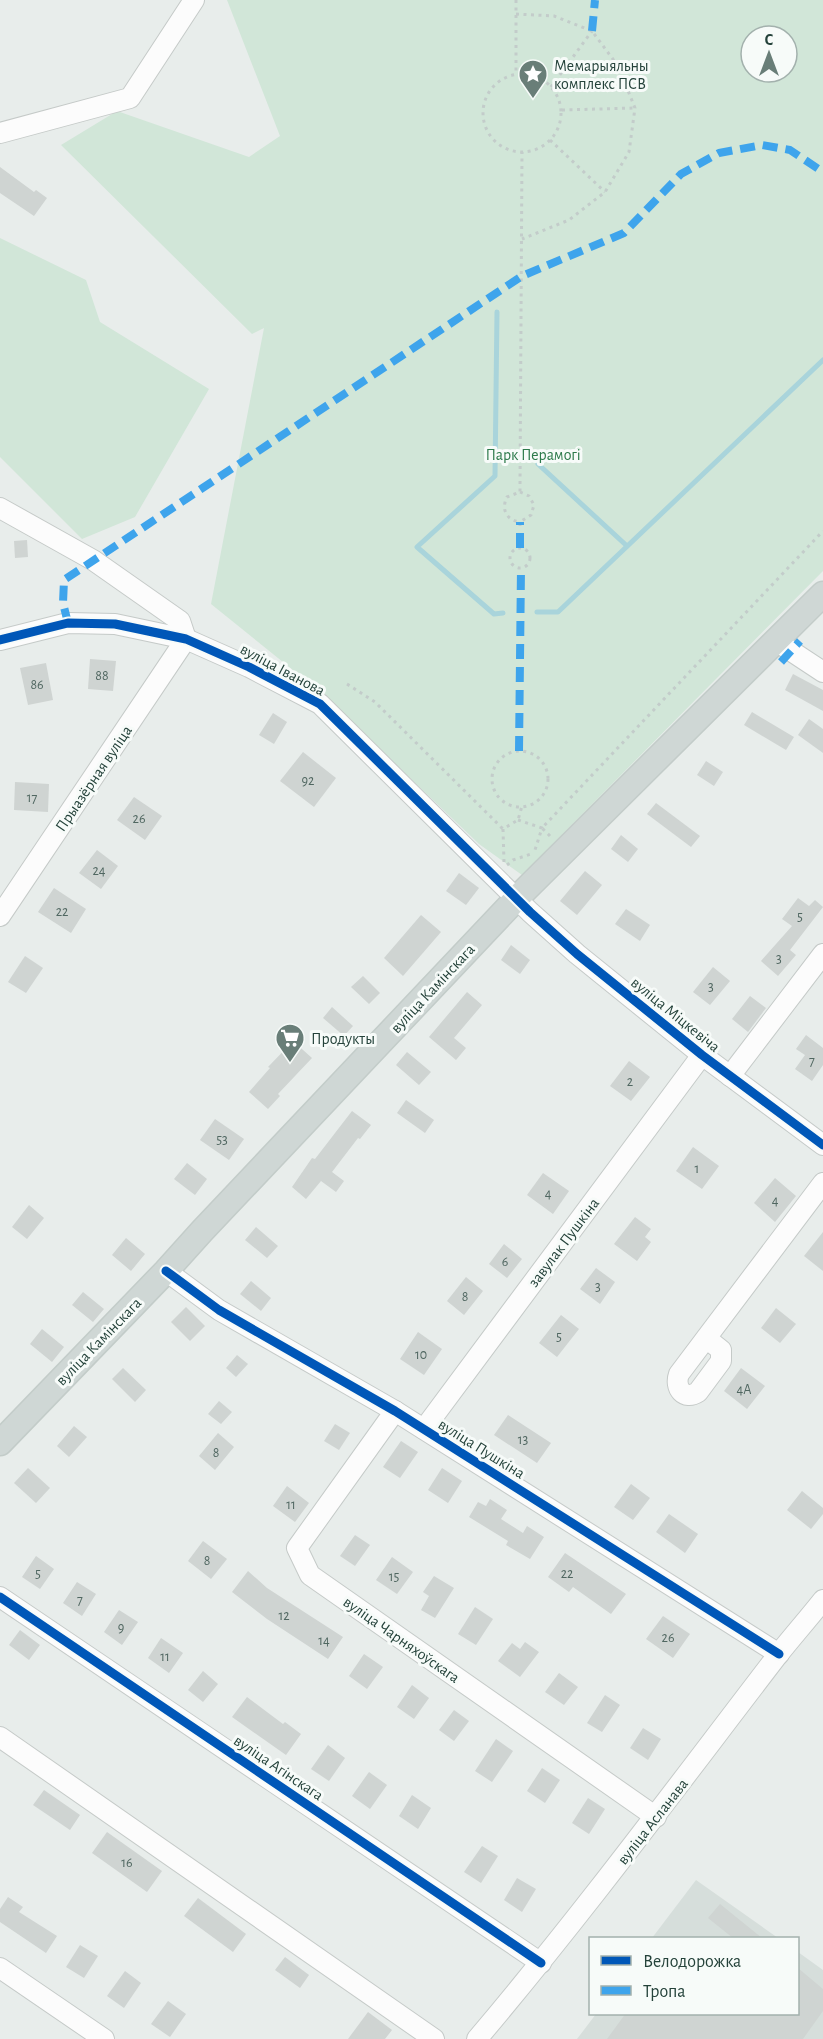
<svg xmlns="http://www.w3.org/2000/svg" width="823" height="2039" viewBox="0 0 823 2039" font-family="'Alegreya Sans',sans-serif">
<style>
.built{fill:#d6dedb}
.green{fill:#d1e6d8;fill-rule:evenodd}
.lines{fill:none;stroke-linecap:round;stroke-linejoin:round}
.stream{stroke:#a9d4db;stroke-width:5}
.building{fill:#cfd4d2}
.minor-casing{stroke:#c5cac8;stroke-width:22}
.major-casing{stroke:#c3ccc9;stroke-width:27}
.path{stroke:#c3ccca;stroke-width:3;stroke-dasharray:3 4.5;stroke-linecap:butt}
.minor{stroke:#fcfcfc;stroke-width:20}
.major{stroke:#cfd7d5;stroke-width:24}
.quiet{stroke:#3ea4ec;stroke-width:8;stroke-dasharray:15 8;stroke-linecap:butt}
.cycleway-casing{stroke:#f7fbf9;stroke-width:13}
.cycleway{stroke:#0057b8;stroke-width:9}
.labels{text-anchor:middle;stroke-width:6;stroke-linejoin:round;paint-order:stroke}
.number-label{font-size:14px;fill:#506761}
.poi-label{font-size:16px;fill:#24423a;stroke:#f7fbf9;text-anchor:start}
.park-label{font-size:16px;fill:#2d7a4b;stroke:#f7fbf9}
.street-label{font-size:16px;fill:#24423a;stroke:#f7fbf9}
</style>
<rect width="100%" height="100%" fill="#e8edeb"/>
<g class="built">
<polygon points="696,1880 778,1938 652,1938"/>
<polygon points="798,1952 823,1970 823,2039 577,2039 596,2014 798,2014"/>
</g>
<g class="green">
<path d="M227,0h596v571l-301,304 -43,-31 -160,-153 -108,-87 53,-276 -12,6 -191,-189 56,-34 132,46 31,-21zM751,36h36v36h-36z"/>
<polygon points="0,238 86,280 100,322 209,389 135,517 82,539 0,457"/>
</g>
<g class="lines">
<g class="stream">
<polyline points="497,312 495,476 417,547 494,614 503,613"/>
<polyline points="538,464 627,546"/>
<polyline points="537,612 558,612 823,360"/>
</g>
</g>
<g class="building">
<polygon points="0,167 34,192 36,190 47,198 34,216 0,193"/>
<polygon points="27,540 28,557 15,558 14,541"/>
<polygon points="90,659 116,661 113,691 88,689"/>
<polygon points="46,663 53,700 28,705 20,668"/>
<polygon points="793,674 823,690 823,711 785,690"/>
<polygon points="752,712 794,737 786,750 744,725"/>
<polygon points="273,713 287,722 274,744 259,735"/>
<polygon points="809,719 823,729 823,753 798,735"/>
<polygon points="303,752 336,778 314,807 280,781"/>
<polygon points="706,761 723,772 714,786 697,775"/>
<polygon points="15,782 49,784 48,812 14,810"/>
<polygon points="134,797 162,816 145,840 117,820"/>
<polygon points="656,803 700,836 691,847 647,814"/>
<polygon points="621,835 638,849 628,862 611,849"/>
<polygon points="97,850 118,866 101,889 79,873"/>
<polygon points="585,871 602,885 577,915 560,901"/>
<polygon points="459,873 479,888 466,905 446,891"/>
<polygon points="54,888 86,909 71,933 38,912"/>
<polygon points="798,898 809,906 815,900 823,907 790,950 796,955 778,976 761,961 792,926 782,919"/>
<polygon points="626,909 650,925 640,941 615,924"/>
<polygon points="421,915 441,932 403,976 384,958"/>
<polygon points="511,945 530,960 520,974 501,960"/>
<polygon points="25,956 43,968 26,993 8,982"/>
<polygon points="713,967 730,981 710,1005 693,992"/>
<polygon points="363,976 380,993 369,1004 351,987"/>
<polygon points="467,992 482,1005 454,1038 466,1048 456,1060 429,1037"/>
<polygon points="750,996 766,1008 748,1032 732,1019"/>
<polygon points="332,1007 353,1026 344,1036 323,1018"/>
<polygon points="806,1035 823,1048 823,1065 812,1081 795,1069 805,1055 796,1049"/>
<polygon points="293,1041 312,1058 278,1094 280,1096 268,1109 249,1092 270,1068 268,1067"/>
<polygon points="407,1052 431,1072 419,1085 396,1065"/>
<polygon points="629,1061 650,1077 631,1101 610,1086"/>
<polygon points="406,1100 434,1120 425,1133 397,1113"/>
<polygon points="352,1111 371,1125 360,1139 358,1138 332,1172 344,1181 336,1192 321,1181 306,1199 292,1187 312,1158 315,1159"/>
<polygon points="215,1119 244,1139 229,1160 200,1140"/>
<polygon points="693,1147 719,1166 702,1189 676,1171"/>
<polygon points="187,1163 207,1179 195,1195 174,1179"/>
<polygon points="543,1173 569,1191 553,1214 527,1195"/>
<polygon points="775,1178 796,1196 775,1222 754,1203"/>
<polygon points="29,1205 44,1218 27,1239 12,1227"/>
<polygon points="635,1217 651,1229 645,1237 651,1242 637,1261 614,1244"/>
<polygon points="256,1227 278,1246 267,1258 245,1240"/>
<polygon points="823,1232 823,1271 804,1256"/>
<polygon points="126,1238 145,1254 131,1271 112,1255"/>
<polygon points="504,1244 522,1259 507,1278 489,1264"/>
<polygon points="596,1268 615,1282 600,1304 580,1289"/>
<polygon points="466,1277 483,1291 464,1315 447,1301"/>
<polygon points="251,1281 271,1298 261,1311 240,1294"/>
<polygon points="83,1292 104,1309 93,1322 72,1305"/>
<polygon points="186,1307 205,1326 190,1341 171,1322"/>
<polygon points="776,1308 796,1324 780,1343 761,1328"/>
<polygon points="561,1315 579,1329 557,1357 539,1343"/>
<polygon points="42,1329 64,1347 52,1362 30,1344"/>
<polygon points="418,1332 442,1349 424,1375 400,1359"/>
<polygon points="237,1355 248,1364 236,1377 226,1368"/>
<polygon points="123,1368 146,1390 135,1402 112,1379"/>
<polygon points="741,1368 765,1386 747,1409 724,1391"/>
<polygon points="219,1401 232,1412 221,1424 208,1414"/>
<polygon points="508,1415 551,1443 537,1463 494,1435"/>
<polygon points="335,1424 350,1433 339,1450 324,1441"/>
<polygon points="74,1426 87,1437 69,1457 57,1446"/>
<polygon points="218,1433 234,1447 215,1470 199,1456"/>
<polygon points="401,1441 418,1452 400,1478 383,1467"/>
<polygon points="28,1468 50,1488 36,1503 14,1483"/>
<polygon points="442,1468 462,1481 448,1503 428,1490"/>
<polygon points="631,1484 650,1498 633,1520 614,1507"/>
<polygon points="287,1486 309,1503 295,1522 273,1506"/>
<polygon points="802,1491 823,1508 823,1514 811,1529 787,1510"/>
<polygon points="490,1499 507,1510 501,1519 523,1533 527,1526 544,1537 530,1559 506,1545 508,1541 469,1517 478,1502 486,1506"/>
<polygon points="669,1514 698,1534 685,1553 656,1532"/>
<polygon points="355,1535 370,1545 355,1566 340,1556"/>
<polygon points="203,1541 227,1559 211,1579 188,1561"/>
<polygon points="565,1553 626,1594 611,1614 573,1587 569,1592 548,1577"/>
<polygon points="36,1556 54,1569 40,1589 22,1577"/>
<polygon points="392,1557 413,1572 397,1594 376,1580"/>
<polygon points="248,1571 267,1588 343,1637 328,1659 267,1619 232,1592"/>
<polygon points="434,1576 454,1588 435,1618 421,1610 429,1596 423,1592"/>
<polygon points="77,1582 96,1594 82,1616 63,1603"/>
<polygon points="475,1607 493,1619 476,1645 458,1634"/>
<polygon points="119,1610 138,1622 122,1645 104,1632"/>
<polygon points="663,1616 690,1634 673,1658 646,1639"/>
<polygon points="20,1630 40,1645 29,1660 9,1645"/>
<polygon points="161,1638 183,1653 169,1673 148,1658"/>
<polygon points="525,1642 539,1652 520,1677 498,1661 512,1643 520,1649"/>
<polygon points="364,1654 383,1667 367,1689 349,1676"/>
<polygon points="203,1671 218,1684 203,1702 188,1690"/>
<polygon points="559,1673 578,1687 564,1705 545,1692"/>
<polygon points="412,1685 429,1698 414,1719 397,1707"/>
<polygon points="605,1695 620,1705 602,1732 587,1723"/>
<polygon points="247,1697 283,1724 285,1722 301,1734 286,1755 232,1717"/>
<polygon points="454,1710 469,1721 454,1741 439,1730"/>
<polygon points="643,1728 661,1739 648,1760 630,1748"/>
<polygon points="496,1739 513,1751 492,1782 475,1771"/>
<polygon points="328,1745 345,1758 329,1781 311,1769"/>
<polygon points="542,1768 560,1780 545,1803 527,1791"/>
<polygon points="369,1772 387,1785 370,1809 352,1796"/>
<polygon points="44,1790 80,1815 70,1830 33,1805"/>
<polygon points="412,1795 431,1808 418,1829 399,1816"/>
<polygon points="588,1798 605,1809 589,1834 572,1823"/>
<polygon points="107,1832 162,1871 147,1892 92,1853"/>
<polygon points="482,1846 498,1856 481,1883 464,1872"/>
<polygon points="517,1878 536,1889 522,1912 504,1900"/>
<polygon points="8,1897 23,1907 19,1912 57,1936 46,1953 0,1922 0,1909"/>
<polygon points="198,1898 246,1934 233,1952 184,1916"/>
<polygon points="720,1904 762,1938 733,1938 708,1918"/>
<polygon points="80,1945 98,1956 84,1978 66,1967"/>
<polygon points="285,1957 309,1975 300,1988 275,1970"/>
<polygon points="798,1968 823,1989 823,2011 803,2039 607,2039 626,2013 798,2013 798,1995 799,1993 798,1991"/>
<polygon points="125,1971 141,1983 124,2008 107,1996"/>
<polygon points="168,2001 186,2014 170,2037 151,2024"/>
<polygon points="368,2012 392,2030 385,2039 348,2039"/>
</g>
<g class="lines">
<g class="minor-casing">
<g id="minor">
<polyline points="0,133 130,98 194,0"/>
<polyline points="0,508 93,560 180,621 186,639 0,916"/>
<polyline points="0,640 68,623 115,624 186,639 249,667 320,704 530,912 577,954 702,1055 823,1145"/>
<polyline points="776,641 823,672"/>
<polyline points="730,1076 823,954"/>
<polyline points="166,1271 219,1310 395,1411 779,1654"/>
<path d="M706,1338l15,12v11l-23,31c-14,9 -24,-4 -19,-18l144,-191"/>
<polyline points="395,1411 297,1548 310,1575 656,1817"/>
<polyline points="424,1429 702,1055"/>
<polyline points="0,1597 541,1963"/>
<polyline points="0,1737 434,2039"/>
<polyline points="0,1968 104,2039"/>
<path d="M477,2039c105,-124 201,-254 300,-383 15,-19 31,-37 46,-56"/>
</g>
</g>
<g class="major-casing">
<polyline id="major" points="0,1443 166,1271 202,1231 516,899 823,594"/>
</g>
<g class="path">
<polyline points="516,0 516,74"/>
<polyline points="516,14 554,16 592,31 618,66 635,108 629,152 605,192 569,220 522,239"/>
<circle cx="522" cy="113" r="39"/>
<polyline points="551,87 592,31"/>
<polyline points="562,110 635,108"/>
<polyline points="550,140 605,192"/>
<polyline points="520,492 529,496 534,505 531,515 520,522"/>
<path d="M520,526v-4c-14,-2 -19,-13 -13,-25l13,-5v-6l2,-334"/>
<circle cx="520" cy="558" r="10"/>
<polyline points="347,684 375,702 503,829"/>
<circle cx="520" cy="779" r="28"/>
<polyline points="518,820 542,828 535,850"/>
<polyline points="550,836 542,828 823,531"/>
<polyline points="504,862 503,829 518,820 522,806"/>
<polyline points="507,865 513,860 531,854"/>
</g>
<use href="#minor" class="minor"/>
<use href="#major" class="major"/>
<g class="quiet">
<polyline points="592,31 595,0"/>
<polyline points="520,548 520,522"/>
<polyline points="68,623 63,603 64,580 522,276 624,233 681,174 719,153 762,145 790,150 823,172"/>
<polyline points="781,662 800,641"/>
<polyline points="519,751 521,568"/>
</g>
<g class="cycleway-casing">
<g id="cycleway">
<polyline points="0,640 68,623 115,624 186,639 249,667 320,704 530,912 577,954 702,1055 823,1145"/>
<polyline points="166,1271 219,1310 395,1411 779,1654"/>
<polyline points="0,1597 541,1963"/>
</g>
</g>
<use href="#cycleway" class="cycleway"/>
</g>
<defs>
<g id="sight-pin" transform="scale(1.5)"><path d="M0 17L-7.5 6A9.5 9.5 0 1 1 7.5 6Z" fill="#697e78" stroke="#f7fbf9"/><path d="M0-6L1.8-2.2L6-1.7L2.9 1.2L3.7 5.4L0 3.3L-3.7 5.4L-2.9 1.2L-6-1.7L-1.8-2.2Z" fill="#fff"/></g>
<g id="supermarket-pin" transform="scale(1.5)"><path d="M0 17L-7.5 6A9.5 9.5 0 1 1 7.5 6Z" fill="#697e78" stroke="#f7fbf9"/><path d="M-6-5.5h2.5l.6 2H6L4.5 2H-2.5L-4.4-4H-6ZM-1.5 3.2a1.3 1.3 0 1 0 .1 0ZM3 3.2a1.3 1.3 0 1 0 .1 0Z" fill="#fff"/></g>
</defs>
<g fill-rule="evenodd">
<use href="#sight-pin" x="533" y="74"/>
<use href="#supermarket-pin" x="290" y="1038"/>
</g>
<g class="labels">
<g class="number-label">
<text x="102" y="680">88</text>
<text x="37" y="689">86</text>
<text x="308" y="785">92</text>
<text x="32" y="802">17</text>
<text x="139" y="823">26</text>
<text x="99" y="875">24</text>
<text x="62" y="916">22</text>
<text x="800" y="921">5</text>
<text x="779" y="963">3</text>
<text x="711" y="991">3</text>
<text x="812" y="1065">7</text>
<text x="630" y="1086">2</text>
<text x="222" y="1144">53</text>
<text x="697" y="1173">1</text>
<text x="548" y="1198">4</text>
<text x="775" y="1205">4</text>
<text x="505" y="1266">6</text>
<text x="598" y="1291">3</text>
<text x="465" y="1301">8</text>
<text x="559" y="1341">5</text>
<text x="421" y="1359">10</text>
<text x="744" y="1394">4А</text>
<text x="523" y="1444">13</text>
<text x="216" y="1457">8</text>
<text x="291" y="1509">11</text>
<text x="207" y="1565">8</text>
<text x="38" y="1578">5</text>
<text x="567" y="1578">22</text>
<text x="394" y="1581">15</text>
<text x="80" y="1604">7</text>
<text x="284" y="1620">12</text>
<text x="121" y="1632">9</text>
<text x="668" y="1642">26</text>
<text x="324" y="1645">14</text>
<text x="165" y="1661">11</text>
<text x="127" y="1867">16</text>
</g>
<g class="poi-label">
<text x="554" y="71">Мемарыяльны<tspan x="554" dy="18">комплекс ПСВ</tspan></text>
<text x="311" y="1044">Продукты</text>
</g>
<g class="park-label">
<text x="533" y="460">Парк Перамогі</text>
</g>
<g class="street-label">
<text transform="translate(283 669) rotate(28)" y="6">вуліца Іванова</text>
<text transform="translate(93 778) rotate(-56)" y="6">Прыазёрная вуліца</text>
<text transform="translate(432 988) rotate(-47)" y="6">вуліца Камінскага</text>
<text transform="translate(676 1014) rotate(39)" y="6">вуліца Міцкевіча</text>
<text transform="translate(563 1242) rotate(-53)" y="6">завулак Пушкіна</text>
<text transform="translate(98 1341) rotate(-46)" y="6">вуліца Камінскага</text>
<text transform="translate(482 1448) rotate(32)" y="6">вуліца Пушкіна</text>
<text transform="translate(402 1639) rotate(35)" y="6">вуліца Чарняхоўскага</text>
<text transform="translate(279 1767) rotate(34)" y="6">вуліца Агінскага</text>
<text transform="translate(652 1821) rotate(-52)" y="6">вуліца Асланава</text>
</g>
</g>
<rect x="589" y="1937" width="210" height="78" fill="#f7fbf9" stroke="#a3b1ad" stroke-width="1.5"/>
<rect x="601" y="1956" width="30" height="9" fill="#0057b8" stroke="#a3b1ad" stroke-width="1.5"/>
<text x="643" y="1967" font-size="18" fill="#24423a">Велодорожка</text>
<rect x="601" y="1986" width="30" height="9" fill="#3ea4ec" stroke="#a3b1ad" stroke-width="1.5"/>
<text x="643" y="1997" font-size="18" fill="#24423a">Тропа</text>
<g transform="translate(769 54)"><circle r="28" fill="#f7fbf9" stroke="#a3b1ad" stroke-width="1.5"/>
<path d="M0-4.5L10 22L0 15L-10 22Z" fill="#697e78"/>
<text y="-9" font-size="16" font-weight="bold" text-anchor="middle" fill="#24423a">С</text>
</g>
</svg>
